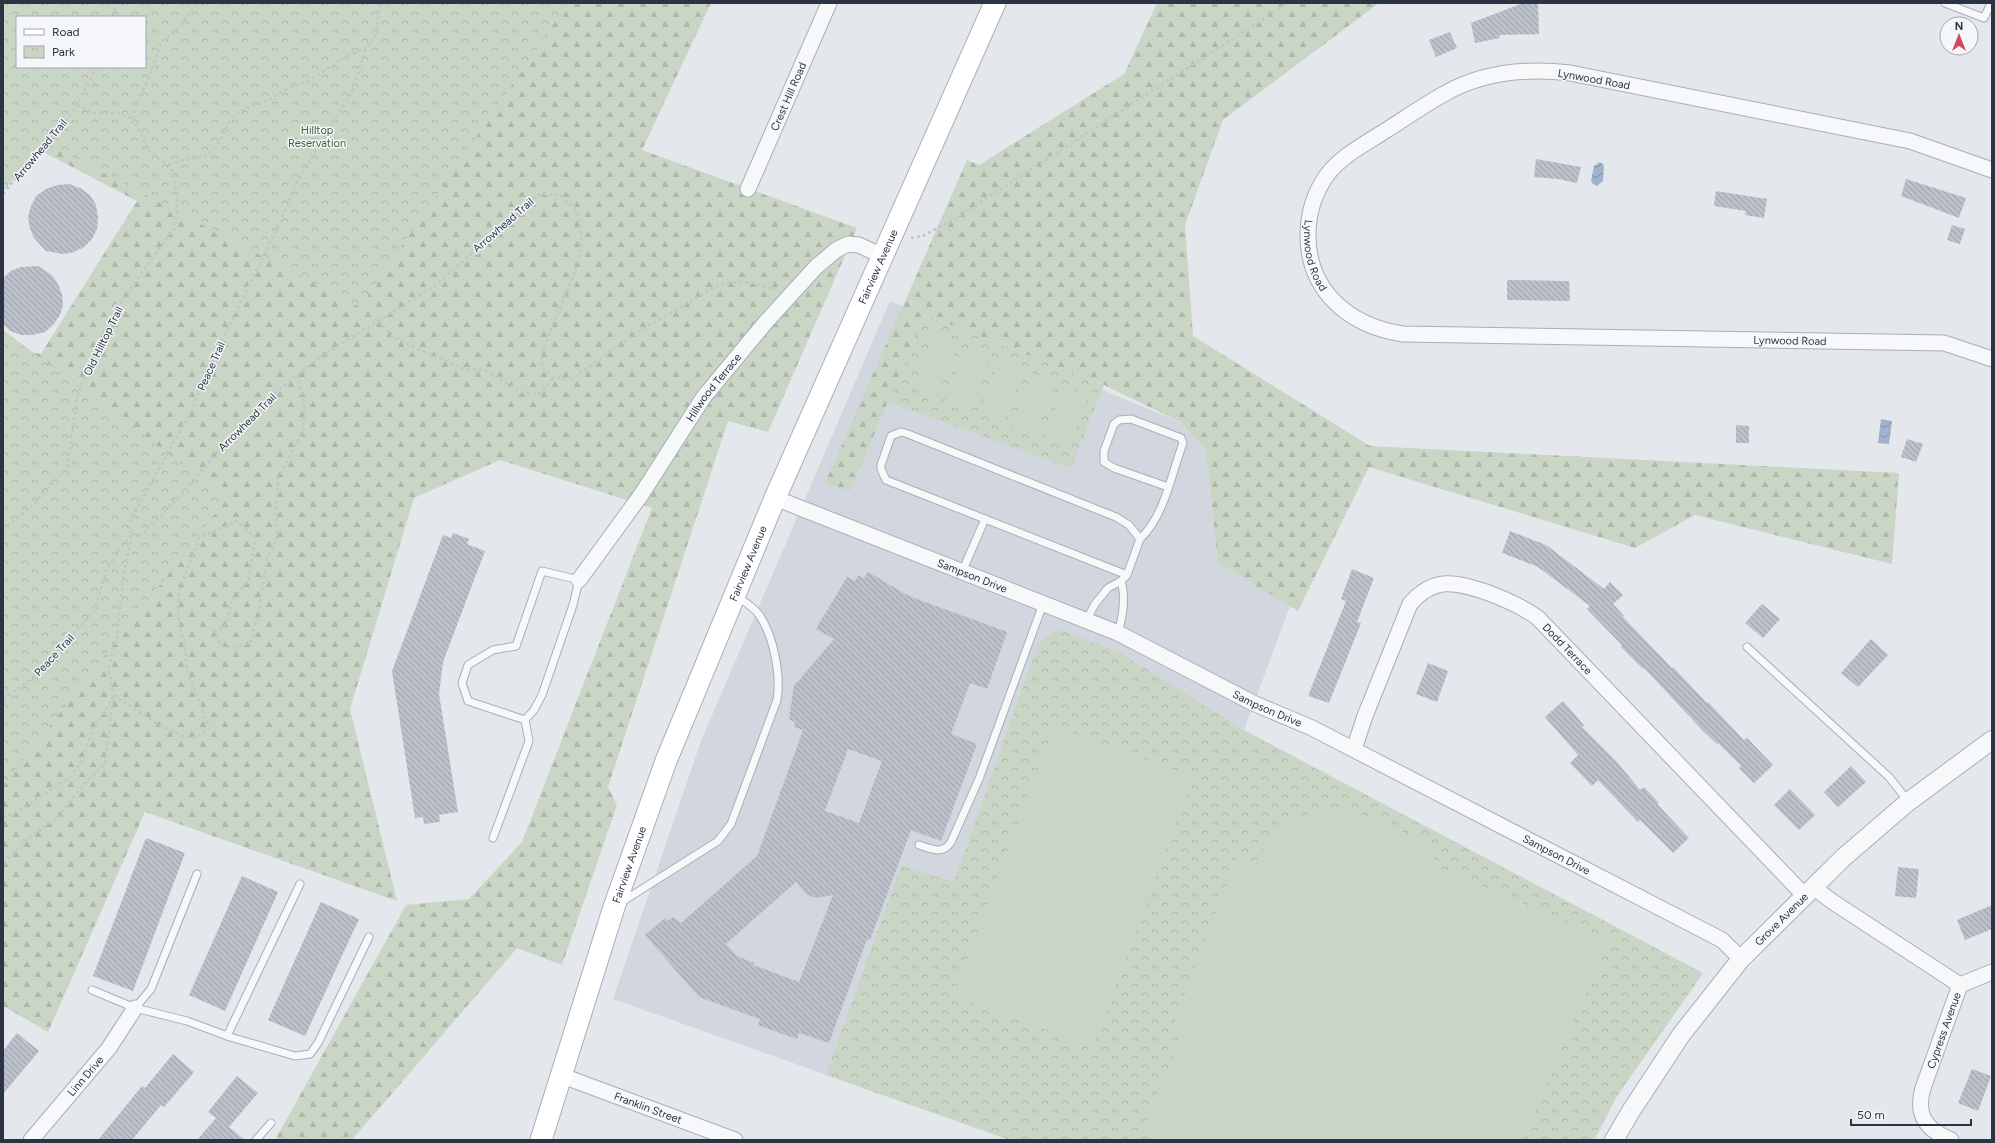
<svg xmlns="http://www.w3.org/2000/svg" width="1995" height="1143" viewBox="0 0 1995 1143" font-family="Figtree,sans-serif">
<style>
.built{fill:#d2d6de}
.forest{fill:url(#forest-firs);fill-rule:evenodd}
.park{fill:url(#park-crowns);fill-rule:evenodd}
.garden{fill:#c9d6c5}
.water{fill:url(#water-waves)}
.building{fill:url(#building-back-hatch);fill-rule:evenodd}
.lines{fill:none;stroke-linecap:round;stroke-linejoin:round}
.service-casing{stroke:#a9aeb7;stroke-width:9}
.minor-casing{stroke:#a9aeb7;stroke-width:17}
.tertiary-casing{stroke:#a9aeb7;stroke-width:20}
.secondary-casing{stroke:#a9aeb7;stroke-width:23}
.path{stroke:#c2c5cb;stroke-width:2.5;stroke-dasharray:3 3;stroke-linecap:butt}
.service{stroke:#f7f8fa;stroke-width:7}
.minor{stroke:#f7f8fa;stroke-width:15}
.tertiary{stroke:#f7f8fa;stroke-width:18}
.secondary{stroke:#fff;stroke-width:21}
.labels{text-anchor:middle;stroke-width:3;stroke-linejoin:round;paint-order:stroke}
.street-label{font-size:11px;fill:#2b3445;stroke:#f4f6f9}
.park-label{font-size:11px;fill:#3f6138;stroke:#f4f6f9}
</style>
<defs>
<pattern id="forest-firs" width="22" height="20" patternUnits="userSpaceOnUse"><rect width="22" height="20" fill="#c9d6c5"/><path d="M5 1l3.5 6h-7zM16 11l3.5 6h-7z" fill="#adb8ab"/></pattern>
<pattern id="park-crowns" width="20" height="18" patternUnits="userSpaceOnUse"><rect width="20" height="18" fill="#c9d6c5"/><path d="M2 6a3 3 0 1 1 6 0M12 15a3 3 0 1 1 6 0" fill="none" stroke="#adb8ab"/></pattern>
<pattern id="water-waves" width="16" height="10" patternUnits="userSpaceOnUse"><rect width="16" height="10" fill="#9fb4cc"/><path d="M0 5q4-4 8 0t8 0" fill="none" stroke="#8293a7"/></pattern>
<pattern id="building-back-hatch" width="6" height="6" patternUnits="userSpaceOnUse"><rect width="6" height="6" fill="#bbc0ca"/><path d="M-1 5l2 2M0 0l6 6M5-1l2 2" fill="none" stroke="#989da6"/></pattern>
</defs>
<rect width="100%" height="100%" fill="#e4e7ec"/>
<polygon class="built" points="890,301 1182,423 1206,451 1218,563 1290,606 1244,730 1703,973 1617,1096 1595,1140 1010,1140 613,999 701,741"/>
<g class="forest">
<path d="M3,3h708l-69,147 215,78 -89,204 -40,-11 -120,366 9,18 -55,160 -45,-17 -165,192h-77l131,-235 63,-6 53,-57 130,-334 -152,-48 -86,38 -64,211 47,192 -252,-89 -97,220 -45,-26v-661l38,9 96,-153 -109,-57zM17,17h128v50h-128z"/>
<polygon points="1157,3 1379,3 1223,120 1185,225 1193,336 1370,446 1899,473 1892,564 1695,515 1635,548 1369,467 1298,611 1218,563 1206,451 1182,423 1104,385 925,315 850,491 825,483 967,160 979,165 1124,74"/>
</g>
<g class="park">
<path d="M3,3h565l-208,304 -318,-166 -39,51zM17,17h128v50h-128z"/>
<polygon points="925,315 1104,385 1071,468 888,402"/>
<polygon points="3,330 228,498 3,786"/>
<polygon points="1057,629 1121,653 1243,730 1703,973 1617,1096 1592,1140 1010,1140 826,1075 901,866 954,882 1038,644"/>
</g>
<g class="garden">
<polygon points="933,335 958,344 937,397 913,388"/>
<polygon points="966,347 990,357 970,410 945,400"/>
<polygon points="999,360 1023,370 1003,423 978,413"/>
<polygon points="1032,373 1056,382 1035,436 1011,427"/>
<polygon points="1064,386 1089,396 1068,449 1044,440"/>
<polygon points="1054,726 1193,777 1093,1047 954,995"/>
<path d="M1335,810l26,4 78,33 -7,18 177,75 -87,200h-368l-14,-6 44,-101 -12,-5 65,-170 18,6c18,-35 41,-51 80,-54z"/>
</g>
<g class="water">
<polygon points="1600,162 1604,165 1603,181 1597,186 1593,184 1591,181 1594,166"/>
<polygon points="1881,419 1892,421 1889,444 1878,443"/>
</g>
<g class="building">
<polygon points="1523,3 1538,3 1539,34 1499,35 1500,38 1475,43 1471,23"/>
<polygon points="1450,32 1457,48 1436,57 1429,40"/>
<polygon points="1536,159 1581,167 1577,183 1558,179 1534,177"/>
<polygon points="1906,179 1966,198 1959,218 1901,196"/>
<polygon points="69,184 80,188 90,195 96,205 98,217 97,229 92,239 84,247 74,252 63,254 46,251 34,238 30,228 28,217 31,206 36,196 46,189 57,185"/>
<polygon points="1716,191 1767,199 1764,218 1745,215 1746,211 1714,206"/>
<polygon points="1952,225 1965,229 1960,244 1947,240"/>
<polygon points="38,266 52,275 58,284 62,294 63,305 60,315 54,324 45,332 33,335 21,335 10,331 3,324 3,278 11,271 21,267"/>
<polygon points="1507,280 1569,281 1570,301 1507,300"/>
<polygon points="1736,425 1749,426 1749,443 1736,443"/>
<polygon points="1907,439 1923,444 1916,462 1901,457"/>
<polygon points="1510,531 1546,545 1604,589 1610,582 1623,595 1613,604 1624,616 1623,617 1672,668 1673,667 1707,703 1708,702 1744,740 1747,738 1773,765 1754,783 1739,768 1741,766 1718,743 1717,744 1704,732 1644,668 1643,669 1621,647 1622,645 1587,609 1590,606 1538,567 1502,553"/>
<polygon points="453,533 469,539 467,544 485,551 443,662 439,694 458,812 439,815 440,822 424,824 423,817 415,818 392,671 443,535 451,538"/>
<polygon points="1352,569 1374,578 1357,622 1361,623 1329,703 1308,696 1346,601 1341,599"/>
<path d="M868,572l41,24 98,36 -20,57 -17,-6 -19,51 26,10 -36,97 -30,-11 -41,110 -3,-1 -38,104 -30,-10 -2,6 -39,-14 2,-6 -61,-22 -54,-62 20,-17 2,3 6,-4 8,6 76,-67 46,-126 -9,-3 1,-5 -6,-3 5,-33 40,-47 -18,-10 31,-52 8,4 3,-6 6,3zM848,749l34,12 -23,62 -34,-12zM796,882l11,13 9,3 17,-3 -34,87 -46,-17 1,-2 -17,-7 -11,-12z"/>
<polygon points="1762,604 1780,619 1763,638 1745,623"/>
<polygon points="1871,639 1888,655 1858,687 1841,673"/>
<polygon points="1428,663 1448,671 1437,702 1416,694"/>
<polygon points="1563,701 1584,725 1582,727 1617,762 1640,790 1644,787 1659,803 1657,804 1689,838 1673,853 1640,820 1638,822 1598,780 1592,786 1570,763 1578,755 1545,717"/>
<polygon points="1851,766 1866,782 1838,807 1824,792"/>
<polygon points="1790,789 1815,815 1799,830 1774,805"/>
<polygon points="146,838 185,853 133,991 93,976"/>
<polygon points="1898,867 1919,869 1916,898 1895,896"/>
<polygon points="242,876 278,892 225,1011 189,995"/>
<polygon points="321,902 359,919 305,1036 268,1020"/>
<polygon points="1992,905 1992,929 1965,940 1957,920"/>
<polygon points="17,1033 39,1051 3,1094 3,1051"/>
<polygon points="173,1054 194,1072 164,1107 161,1105 132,1140 98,1140 142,1086 145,1088"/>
<polygon points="1972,1069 1991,1076 1978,1111 1958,1103"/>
<polygon points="237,1076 258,1093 229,1127 245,1140 197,1140 216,1118 208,1112"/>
</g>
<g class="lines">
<g class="service-casing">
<g id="service">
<polyline points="1945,3 1984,18 1991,3"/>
<path d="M1140,539c25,-24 31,-64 43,-96l-2,-5 -50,-19 -12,1 -5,4 -10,27v11l10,6 54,19"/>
<polygon points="542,571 579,580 573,605 542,695 534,710 525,720 468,701 462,683 468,665 493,650 516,646"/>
<polyline points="962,572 985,519"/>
<polyline points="1086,621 1095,604 1108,588 1121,581 1127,575 1140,539 1129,525 1116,517 908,434 901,432 891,436 881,465 881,469 886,480 1127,575"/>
<path d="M1118,633c5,-17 8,-35 3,-52"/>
<polyline points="1747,647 1889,777 1908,801"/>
<polyline points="493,838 529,741 525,720"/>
<path d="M919,845c12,4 24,10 32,-3l28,-63 64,-175"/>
<path d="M620,903l98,-62 13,-17 46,-124c4,-25 -3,-62 -17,-84 -6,-9 -15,-14 -24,-20"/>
<polyline points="92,990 135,1008 187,1021 230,1037 295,1056 310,1054 318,1043 369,937"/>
<polyline points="135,1008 151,989 197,874"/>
<polyline points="227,1036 300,884"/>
<polyline points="256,1140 271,1123"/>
</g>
</g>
<g class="minor-casing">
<g id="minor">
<path id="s1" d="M1992,170l-82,-29 -340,-68c-43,-5 -88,-1 -126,21 -20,11 -40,25 -59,37 -20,13 -44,25 -58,44 -12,17 -19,38 -19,60 0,57 42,91 95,99l541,9 48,16"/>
<path id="s2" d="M748,189l81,-186"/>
<path id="s3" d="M775,498l343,135 135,70 59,25 410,212 19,19"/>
<path id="s4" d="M579,580l62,-85 62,-97 62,-75 51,-56 20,-17 12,-6 11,1 23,11"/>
<path id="s5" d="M1354,749l11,-33 45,-112c24,-28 45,-22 76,-12 19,7 36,14 52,26l266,277"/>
<polyline points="1813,887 1833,902 1960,985"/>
<polyline points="1960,985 1992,972"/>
<path id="s6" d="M560,1075l175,65"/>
<path id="s7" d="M31,1140l78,-92 26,-40"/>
<path id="s8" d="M1951,1140c-25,-10 -36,-25 -28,-52l37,-103"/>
</g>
</g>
<g class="tertiary-casing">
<g id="tertiary">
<path id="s9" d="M1614,1140l17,-29 50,-76 60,-76 103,-102 64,-55 84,-62"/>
</g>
</g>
<g class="secondary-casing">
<g id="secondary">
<path id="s10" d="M541,1140l73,-233 52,-146 109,-263 220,-495"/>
</g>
</g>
<g class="path">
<polyline points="113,17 116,3"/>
<polyline points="77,105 93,113 116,113 133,119"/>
<polyline points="133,119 136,105 148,81 161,42 176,31 197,3"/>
<path d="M169,165c13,-7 27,-4 40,-12 13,-9 14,-26 25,-37 10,-9 19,-9 30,-14 8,-2 14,-9 21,-12 7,-4 16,-5 23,-9 19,-11 36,-26 58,-33"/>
<polyline points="3,194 32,158 57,133 77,105 97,67"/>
<polyline points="911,238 923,236 956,218 1288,3"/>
<polyline points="379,321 392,336 411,346 464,369 484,370 524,393 539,394 554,377"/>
<polyline points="3,530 32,506 68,466 76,402 87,369 125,296 175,227 177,200 173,172 169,165 151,154 133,119"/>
<path d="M132,534l9,1 41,-41 45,-53 44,-45 52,-41 111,-69 91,-78 14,-14 21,1c4,4 10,9 13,13 24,37 -12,91 -24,127 -4,11 -9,21 -7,32l12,10 18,2 59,-43 87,-51c22,-6 34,-3 55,4l3,-1"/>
<polyline points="132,534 129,526 132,517 194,406 204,377 284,214 295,185 353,90 366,48 376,34 380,3"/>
<path d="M114,695c15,10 66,48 82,42 5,-2 9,-6 13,-9l-22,-58 -2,-24 -6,-23 -1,-23 2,-11 19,-51 38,-17 18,16 -6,42 -17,22 -7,25 -11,6 7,14 12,2 17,-5 9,-35 8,-49 10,-20 -1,-26 2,-35 25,-48 1,-23 -6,-31"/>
<polyline points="3,699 32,678 95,610 107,568 130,536"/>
<polyline points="3,817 19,811 70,777 83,760 93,727 105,713 113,697"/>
<polyline points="3,863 27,839 57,818 84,784 105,763 114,695 108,669 117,639 123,578 132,534"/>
</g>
<use href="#service" class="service"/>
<use href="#minor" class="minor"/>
<use href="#tertiary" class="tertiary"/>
<use href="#secondary" class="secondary"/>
</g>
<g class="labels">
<g class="street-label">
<text transform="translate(1594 79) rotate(10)" y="4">Lynwood Road</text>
<text dy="4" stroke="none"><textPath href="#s2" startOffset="101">Crest Hill Road</textPath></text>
<text transform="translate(40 150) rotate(-50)" y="4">Arrowhead Trail</text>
<text transform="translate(503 225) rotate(-41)" y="4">Arrowhead Trail</text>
<text dy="4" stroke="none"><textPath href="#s1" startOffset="792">Lynwood Road</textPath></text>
<text dy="4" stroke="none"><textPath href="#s10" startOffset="937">Fairview Avenue</textPath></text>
<text dy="4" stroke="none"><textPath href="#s1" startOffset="1308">Lynwood Road</textPath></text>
<text transform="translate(103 341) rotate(-64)" y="4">Old Hilltop Trail</text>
<text transform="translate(211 366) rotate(-66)" y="4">Peace Trail</text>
<text dy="4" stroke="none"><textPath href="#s4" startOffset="235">Hillwood Terrace</textPath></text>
<text transform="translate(247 422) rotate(-45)" y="4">Arrowhead Trail</text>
<text dy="4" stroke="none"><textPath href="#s10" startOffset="613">Fairview Avenue</textPath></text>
<text dy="4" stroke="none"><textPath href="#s3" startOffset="212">Sampson Drive</textPath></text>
<text dy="4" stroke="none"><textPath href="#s5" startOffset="340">Dodd Terrace</textPath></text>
<text transform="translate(54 655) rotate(-47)" y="4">Peace Trail</text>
<text dy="4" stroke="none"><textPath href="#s3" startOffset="536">Sampson Drive</textPath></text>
<text dy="4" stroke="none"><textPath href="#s3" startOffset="860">Sampson Drive</textPath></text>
<text dy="4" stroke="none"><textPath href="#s10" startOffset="289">Fairview Avenue</textPath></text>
<text dy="4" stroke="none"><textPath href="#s9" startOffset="278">Grove Avenue</textPath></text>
<text dy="4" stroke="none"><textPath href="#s8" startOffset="128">Cypress Avenue</textPath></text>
<text dy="4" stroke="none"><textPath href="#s7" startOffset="84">Linn Drive</textPath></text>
<text dy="4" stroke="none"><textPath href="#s6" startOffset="94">Franklin Street</textPath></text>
</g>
<g class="park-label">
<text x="317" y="134">Hilltop<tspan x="317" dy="13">Reservation</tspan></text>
</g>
</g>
<rect width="1995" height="1143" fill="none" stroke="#2b3445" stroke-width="8"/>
<rect x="16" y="16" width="130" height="52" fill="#f4f6f9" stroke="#a4a8b1"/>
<rect x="24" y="29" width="20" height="6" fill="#ffffff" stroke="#a4a8b1"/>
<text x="52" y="36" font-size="12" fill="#2b3445">Road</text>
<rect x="24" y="46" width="20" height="12" fill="url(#park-crowns)" stroke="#a4a8b1"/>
<text x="52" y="56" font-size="12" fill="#2b3445">Park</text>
<g transform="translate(1959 36)"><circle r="19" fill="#f4f6f9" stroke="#a4a8b1"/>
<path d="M0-3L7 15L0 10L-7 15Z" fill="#d1495b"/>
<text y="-6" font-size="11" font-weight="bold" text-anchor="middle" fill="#2b3445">N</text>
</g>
<path d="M1851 1119v6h120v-6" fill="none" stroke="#2b3445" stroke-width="2"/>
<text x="1857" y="1119" font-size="12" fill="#2b3445" stroke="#f4f6f9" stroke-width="3" paint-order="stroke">50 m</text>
</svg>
